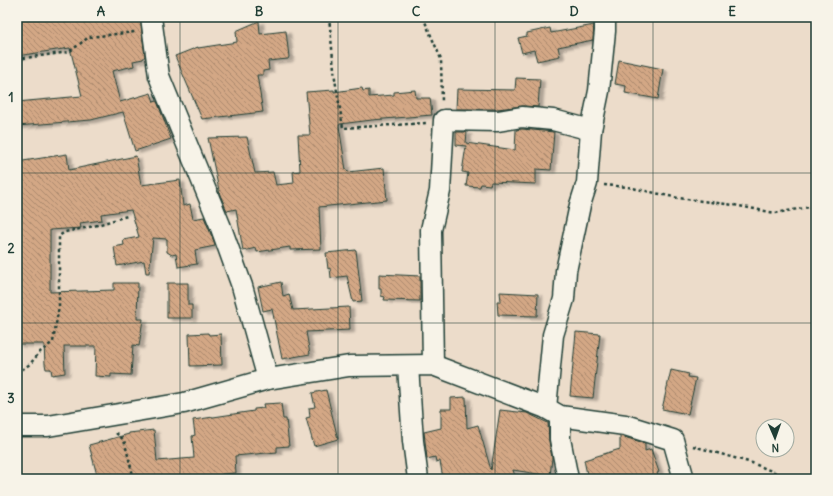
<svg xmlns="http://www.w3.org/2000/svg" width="833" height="496" viewBox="0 0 833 496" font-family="Delius,sans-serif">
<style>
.building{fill:url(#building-back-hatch);stroke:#1f3d34;filter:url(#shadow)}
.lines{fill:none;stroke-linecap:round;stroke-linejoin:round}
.minor-casing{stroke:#1f3d34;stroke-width:23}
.path{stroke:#1f3d34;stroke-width:2.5;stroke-dasharray:3 3;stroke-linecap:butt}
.minor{stroke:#f7f3e8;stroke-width:20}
.grid{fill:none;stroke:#1f3d34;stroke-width:1;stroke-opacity:0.55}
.neatline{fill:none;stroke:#1f3d34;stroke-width:1.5}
.grid-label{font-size:13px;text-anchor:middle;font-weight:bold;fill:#1f3d34}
</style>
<defs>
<pattern id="building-back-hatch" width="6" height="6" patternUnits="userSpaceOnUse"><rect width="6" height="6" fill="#d3a785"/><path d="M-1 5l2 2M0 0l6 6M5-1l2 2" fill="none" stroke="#ab896e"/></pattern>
<filter id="shadow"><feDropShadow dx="4.5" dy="2.5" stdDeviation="1" flood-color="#0004"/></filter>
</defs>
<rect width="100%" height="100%" fill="#ecdcca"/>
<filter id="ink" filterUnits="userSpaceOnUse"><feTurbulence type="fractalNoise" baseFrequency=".025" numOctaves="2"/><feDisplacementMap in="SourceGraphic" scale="8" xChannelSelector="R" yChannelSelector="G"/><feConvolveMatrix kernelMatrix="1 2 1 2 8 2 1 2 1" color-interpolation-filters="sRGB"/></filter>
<g filter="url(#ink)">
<g class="building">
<polygon points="17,17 140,17 145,56 143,59 133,61 134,66 112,71 120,102 151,93 154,102 157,101 171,139 135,151 123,112 91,120 17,126 17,102 82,96 70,48 17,56"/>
<polygon points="259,21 260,34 286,31 289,57 288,59 268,61 269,70 263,71 263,75 257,75 263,112 202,119 175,56 198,47 198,48 237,42 236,31"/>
<polygon points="594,25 593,40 558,47 560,56 537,61 534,50 522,53 518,38 527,36 527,33 550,28 551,33"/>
<polygon points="619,60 663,69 658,99 625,93 626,86 615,84"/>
<polygon points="516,78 540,79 538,107 523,106 497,109 456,109 457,89 515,90"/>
<polygon points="362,88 363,91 369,90 369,97 394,95 394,92 415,90 416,98 430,98 432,115 372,120 340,124 339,126 346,170 348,172 384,168 387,200 319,207 321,249 290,250 290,247 257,252 256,248 243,251 236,209 227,211 220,195 208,138 247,137 255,173 273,172 276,185 294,183 293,172 300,171 298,135 310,135 306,92 334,90 334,92"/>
<polygon points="522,129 554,132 551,170 536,169 536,184 491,182 490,185 481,184 480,187 466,186 468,173 462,172 466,146 456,145 456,132 467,132 466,143 515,150 516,130"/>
<polygon points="67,154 69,170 136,156 141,185 180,180 183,206 190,204 193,219 204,217 215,244 215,246 195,250 197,264 178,267 176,254 172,255 167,252 167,239 153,238 149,273 146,273 144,261 117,266 114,247 124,245 123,240 139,237 131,210 101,214 102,220 80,223 81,228 50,230 50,292 114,290 114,283 138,283 137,319 143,319 139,346 133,345 131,375 111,374 111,377 95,376 96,346 64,346 65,373 52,375 51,369 46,369 45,364 44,344 17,344 17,162"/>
<polygon points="356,250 362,301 353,302 347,276 331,278 330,268 328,269 326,253"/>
<polygon points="379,274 420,276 420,301 384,300 385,297 381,296 381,289 379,289"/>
<polygon points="281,282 283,296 289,294 293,310 349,307 350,330 306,332 310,354 282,359 272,309 263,311 258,287"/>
<polygon points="167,283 188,283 188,305 192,305 192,318 167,318"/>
<polygon points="500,292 538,294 537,316 498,315 497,301 501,301"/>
<polygon points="576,332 600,334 593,398 570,396"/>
<polygon points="208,333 209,335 221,334 222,365 190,366 189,334"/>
<polygon points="671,370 689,374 688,377 696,378 688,414 662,409"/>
<polygon points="326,390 338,439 314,446 306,418 310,417 309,408 315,407 312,393"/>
<polygon points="466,397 467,428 478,425 491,470 500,410 527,413 548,423 549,441 552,458 550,476 513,470 516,479 443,479 440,461 436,462 435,457 427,459 424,432 441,428 441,409 451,409 451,398"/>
<polygon points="281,403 283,419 286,419 289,446 277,447 277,452 235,456 236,473 222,474 222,479 98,479 89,445 129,434 129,433 154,430 157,461 194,458 192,436 195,435 193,420 254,411 254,409 264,408 263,404"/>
<polygon points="620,436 645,443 645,451 651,449 659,472 657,473 659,479 588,479 584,460 620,449"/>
</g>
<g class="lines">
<g class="minor-casing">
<g id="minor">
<polyline points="151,17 159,76 220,225 242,286 268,379"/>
<polyline points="433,365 431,230 440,191 444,120 498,121 522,117 553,120 591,130"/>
<polyline points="408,366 413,441 418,479"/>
<polyline points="546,408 553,335 564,299 566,271 580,205 587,183 591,130 599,91 605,31 605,17"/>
<polyline points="560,416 560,439 568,479"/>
<polyline points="17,426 48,426 184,403 268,379 349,366 433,365 546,408 560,416 625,425 673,440 684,479"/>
</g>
</g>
<g class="path">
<polyline points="329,17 335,79 343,128 426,123"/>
<polyline points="423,17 441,59 442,103"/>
<polyline points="17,59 69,52 89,37 135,32"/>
<polyline points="604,185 628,187 678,198 734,205 775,213 816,206"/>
<polyline points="17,373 30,364 40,352 53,342 59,306 59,236 65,232 94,226 127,216"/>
<polyline points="116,433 124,440 134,479"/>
<polyline points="693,446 752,463 791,479"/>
</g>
<use href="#minor" class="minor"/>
</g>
</g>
<path class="grid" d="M180,17v462M338,17v462M495,17v462M653,17v462M17,173h799M17,323h799"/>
<rect width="833" height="496" fill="none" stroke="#f7f3e8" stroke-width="44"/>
<g transform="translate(775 438) rotate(178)"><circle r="19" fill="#f7f3e8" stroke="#a1aaa0"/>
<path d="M0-3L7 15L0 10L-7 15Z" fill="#1f3d34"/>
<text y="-6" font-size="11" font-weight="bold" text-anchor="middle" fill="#1f3d34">N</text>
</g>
<rect x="22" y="22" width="789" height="452" class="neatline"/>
<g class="grid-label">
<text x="101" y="16">A</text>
<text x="259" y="16">B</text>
<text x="416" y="16">C</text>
<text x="574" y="16">D</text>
<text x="732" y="16">E</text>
<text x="11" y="102">1</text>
<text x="11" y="253">2</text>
<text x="11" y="403">3</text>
</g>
</svg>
